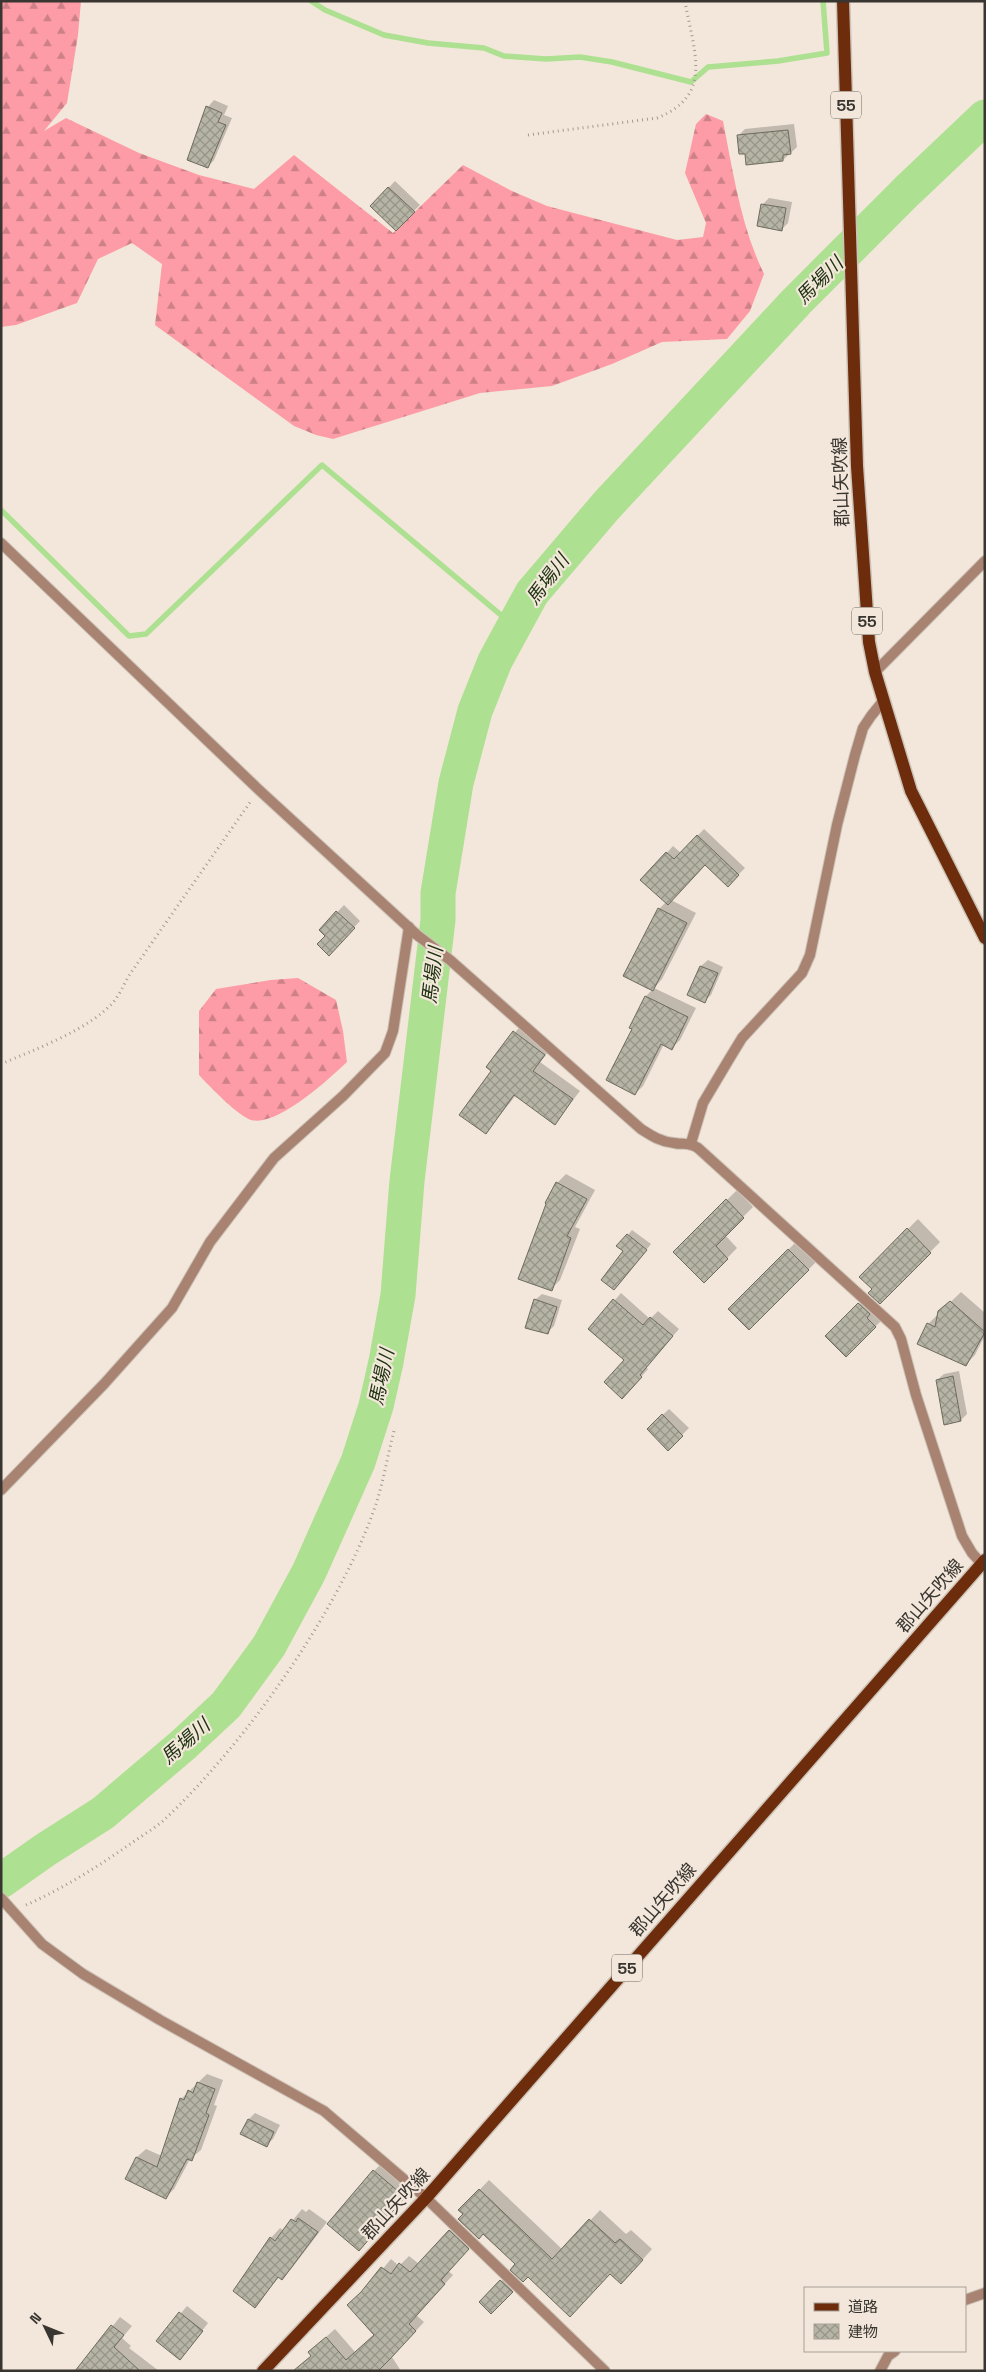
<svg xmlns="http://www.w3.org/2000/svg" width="986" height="2372" viewBox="0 0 986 2372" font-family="'Space Grotesk','Noto Sans JP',sans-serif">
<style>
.forest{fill:url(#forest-firs)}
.shadow{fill:#0003}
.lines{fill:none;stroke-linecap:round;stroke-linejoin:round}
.stream{stroke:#ade090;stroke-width:5.5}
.river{stroke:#ade090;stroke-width:35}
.building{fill:url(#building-cross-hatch);stroke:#6c6b5d}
.street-casing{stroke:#cdc3b8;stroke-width:12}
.primary-casing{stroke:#cdc3b8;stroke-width:15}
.path{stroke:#a39b91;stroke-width:3;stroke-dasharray:1 4;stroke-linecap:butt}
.street{stroke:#a98372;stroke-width:10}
.primary{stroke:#6d2d0c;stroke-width:12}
.labels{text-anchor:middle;stroke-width:4.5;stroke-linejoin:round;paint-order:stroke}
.shield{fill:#f2e7da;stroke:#706a63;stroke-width:1}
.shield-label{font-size:16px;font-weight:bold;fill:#393530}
.street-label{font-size:18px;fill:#393530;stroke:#f2e7da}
.water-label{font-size:19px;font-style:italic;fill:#1d3110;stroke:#f2e7da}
</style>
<defs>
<pattern id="forest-firs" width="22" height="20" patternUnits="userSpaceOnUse" patternTransform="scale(1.25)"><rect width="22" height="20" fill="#fd9ca6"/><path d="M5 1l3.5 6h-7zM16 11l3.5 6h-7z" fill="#ce8088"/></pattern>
<pattern id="building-cross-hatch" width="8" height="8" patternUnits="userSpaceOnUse" patternTransform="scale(1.25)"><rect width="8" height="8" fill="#b6b5a5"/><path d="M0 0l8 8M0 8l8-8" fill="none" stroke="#959487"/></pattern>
</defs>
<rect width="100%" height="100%" fill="#f2e7da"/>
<g class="forest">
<path d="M1,1h80l-3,34 -11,68 -23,28 22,-13 73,35 60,22 55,14 40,-34 99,78 70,-68 49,26 35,15 130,34 26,-3 3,-14 -21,-50 11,-49 10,-10 17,7c10,51 18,106 41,153l-14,37 -23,28 -65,3 -50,22 -60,22 -72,7 -147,46 -17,-4 -22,-9 -139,-101 7,-61 -30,-21 -34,16 -21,44 -61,22 -15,2z"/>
<path d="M298,978l38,22 7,31 4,31c-18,17 -70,65 -96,58 -13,-4 -42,-34 -52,-45v-64l17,-22 55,-9z"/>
</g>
<g class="shadow">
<polygon points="214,100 228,106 224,115 232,118 214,160 208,167 208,107"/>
<polygon points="794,124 797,147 783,160 746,152 738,136 745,129"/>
<polygon points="395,181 420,205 396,229 371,206"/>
<polygon points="769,198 792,202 788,223 782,229 762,205"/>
<polygon points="704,829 745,868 728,885 705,863 671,900 696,913 662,979 654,988 696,1008 680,1040 672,1048 664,1044 643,1086 635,1094 633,1029 631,1027 646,996 653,989 659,909 666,902 642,880 673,846 681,853"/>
<polygon points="344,905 360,921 329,954 327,936 320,930"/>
<polygon points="708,960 723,967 711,995 704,1001 689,994 701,966"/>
<polygon points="522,1024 552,1047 540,1062 580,1091 555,1123 516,1095 486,1133 493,1070 488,1066"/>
<polygon points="566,1174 595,1190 575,1227 580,1229 560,1280 551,1289 557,1183"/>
<polygon points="737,1190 753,1207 725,1235 737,1248 704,1282 675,1252"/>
<polygon points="918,1219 940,1242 880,1303 873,1289 860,1277"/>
<polygon points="632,1230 651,1244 619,1284 628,1235"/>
<polygon points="798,1240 818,1260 749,1329 729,1309"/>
<polygon points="961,1292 985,1313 985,1335 975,1355 965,1365 928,1324"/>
<polygon points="621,1293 650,1319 658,1311 679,1329 646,1367 648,1369 629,1391 626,1360 590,1329"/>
<polygon points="542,1294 562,1300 554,1326 547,1333 535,1300"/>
<polygon points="866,1297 882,1320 846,1356 826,1336"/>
<polygon points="959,1371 967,1414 961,1420 937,1380 944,1374"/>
<polygon points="669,1409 689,1428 668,1449 648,1429"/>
<polygon points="207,2074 223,2080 214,2105 217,2106 201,2150 190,2159 174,2189 166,2197 127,2178 137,2157 146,2149 162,2156 181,2099"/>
<polygon points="255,2113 280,2125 273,2139 266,2145 249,2119"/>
<polygon points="384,2161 414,2187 368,2240 374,2171"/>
<polygon points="489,2180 563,2250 600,2210 626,2234 631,2230 652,2249 631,2273 610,2273 517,2264 460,2210"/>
<polygon points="302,2209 306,2212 309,2209 327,2222 292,2268 282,2278 280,2276 255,2306 271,2238 280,2228 284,2231"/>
<polygon points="458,2222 477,2240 448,2271 453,2275 416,2315 424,2322 392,2357 401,2371 300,2371 298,2368 312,2355 318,2344 335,2329 355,2352 375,2335 365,2290 391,2259 399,2266 409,2256 419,2264"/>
<polygon points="508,2274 519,2284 491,2312 481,2302"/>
<polygon points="187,2306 208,2323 186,2352 158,2341"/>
<polygon points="120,2317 132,2326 122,2338 131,2346 129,2348 159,2371 76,2371"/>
</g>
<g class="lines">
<g class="stream">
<polyline points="311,1 325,10 384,35 428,43 484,48 504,56 546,59 580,57 612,62 691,82 708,67 778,61 827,53 823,1"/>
<polyline points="1,510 129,636 146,634 322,465 514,626"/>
</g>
<polyline class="river" points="1,1881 45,1850 103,1813 183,1745 226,1705 269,1646 309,1572 358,1462 376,1406 386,1362 398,1295 407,1181 438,920 438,893 456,783 475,711 495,661 532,593 606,506 797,301 907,191 985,117"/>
</g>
<g class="building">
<polygon points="206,106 222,113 218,122 226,125 208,168 187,160"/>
<polygon points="788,130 791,154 783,155 783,161 746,165 745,154 739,154 737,135"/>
<polygon points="388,187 415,212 396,231 370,206"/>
<polygon points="761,204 786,208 782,231 757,226"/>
<polygon points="697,835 739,875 728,887 705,865 668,905 640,880 666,852 674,859"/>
<polygon points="658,908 687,923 653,991 623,976"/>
<polygon points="336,911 355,928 329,956 317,944 325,936 319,930"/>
<polygon points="700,966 718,973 705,1003 687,995"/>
<polygon points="645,996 688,1017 672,1050 661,1044 635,1095 606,1080 632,1029 629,1028"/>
<polygon points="513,1031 545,1055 533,1071 573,1099 555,1125 514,1095 486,1134 459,1115 491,1071 486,1067"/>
<polygon points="556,1182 587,1199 567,1236 571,1238 552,1291 518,1279 546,1204 545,1203"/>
<polygon points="726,1199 744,1218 716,1246 728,1259 704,1283 673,1252"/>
<polygon points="907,1228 931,1253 880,1304 868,1293 872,1289 859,1277"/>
<polygon points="627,1234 647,1250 614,1290 601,1280 623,1251 616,1246"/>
<polygon points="788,1249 809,1270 749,1330 728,1309"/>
<polygon points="534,1299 557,1307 548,1334 525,1328"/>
<polygon points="613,1299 643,1325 650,1317 673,1336 640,1375 642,1377 622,1399 604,1382 624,1360 588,1329"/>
<polygon points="950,1301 985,1332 966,1366 917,1344 927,1323 935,1327 938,1311"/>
<polygon points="858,1303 870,1314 867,1318 876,1327 846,1357 825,1336"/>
<polygon points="953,1376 961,1421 944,1425 936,1380"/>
<polygon points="662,1414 683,1436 668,1451 647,1429"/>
<polygon points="197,2082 215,2089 206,2113 209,2115 192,2161 187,2159 166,2199 125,2179 136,2157 157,2167 180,2098 184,2100 188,2090 193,2093"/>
<polygon points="248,2119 274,2132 267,2147 240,2134"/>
<polygon points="373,2170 405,2197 359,2251 327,2224"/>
<polygon points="479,2189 552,2259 589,2219 615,2243 620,2239 643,2260 621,2284 610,2274 570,2317 528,2277 523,2282 510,2270 515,2264 483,2234 479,2239 458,2219 463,2214 458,2210"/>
<polygon points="298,2218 318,2232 282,2280 278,2277 255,2308 233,2291 270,2237 275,2241 291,2219 296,2222"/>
<polygon points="449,2230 469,2249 441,2280 445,2284 409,2324 416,2331 390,2359 378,2371 293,2371 311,2356 308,2352 326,2337 346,2360 374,2335 347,2305 361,2292 381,2267 391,2274 399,2263 410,2272"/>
<polygon points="500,2280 513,2292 491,2314 479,2302"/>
<polygon points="179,2312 203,2331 180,2360 156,2341"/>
<polygon points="111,2325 124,2335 114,2347 140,2371 75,2371"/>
</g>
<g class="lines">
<g class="street-casing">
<g id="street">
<path d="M1,543l257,246 159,146 33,25 191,169c11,7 20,13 33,14 10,2 15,-1 24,5l197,179 6,12 15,56 46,141 10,17 10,11"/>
<polyline points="875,672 985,561"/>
<polyline points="691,1143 703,1103 728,1061 742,1038 802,973 810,955 837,825 855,755 863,728 871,716 884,700"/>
<polyline points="1,1490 104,1384 172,1308 210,1242 274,1158 343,1096 385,1053 393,1031 409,927"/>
<polyline points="1,1898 42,1944 83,1974 160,2020 324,2111 426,2198 605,2371"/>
<polyline points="965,2300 985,2293"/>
<polyline points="880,2371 888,2356 895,2351"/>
</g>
</g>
<g class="primary-casing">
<g id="primary">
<polyline points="843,1 857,466 869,642 875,672 911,791 985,938"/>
<polyline points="263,2371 426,2198 985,1560"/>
</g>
</g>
<g class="path">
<path d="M528,135l129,-17c58,-23 36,-68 28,-117"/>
<path d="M1,1064c33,-14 92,-36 114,-64 6,-8 10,-18 15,-26l121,-173"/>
<path d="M26,1905c38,-17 73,-39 107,-63 10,-7 22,-14 31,-22 82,-77 178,-213 213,-319 7,-23 11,-47 17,-70"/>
</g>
<use href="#street" class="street"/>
<use href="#primary" class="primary"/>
</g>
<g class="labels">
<g class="shield">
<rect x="831" y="91.5" width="30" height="27" rx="4"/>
<rect x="852" y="607.5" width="30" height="27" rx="4"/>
<rect x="612" y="1954.5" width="30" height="27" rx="4"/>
</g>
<g class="shield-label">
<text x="846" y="111">55</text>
<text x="867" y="627">55</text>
<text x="627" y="1974">55</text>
</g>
<g class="street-label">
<text transform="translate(841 482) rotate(-92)" y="6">郡山矢吹線</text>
<text transform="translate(930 1596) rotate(-49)" y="6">郡山矢吹線</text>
<text transform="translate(663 1900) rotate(-49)" y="6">郡山矢吹線</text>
<text transform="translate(396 2204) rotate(-47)" y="6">郡山矢吹線</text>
</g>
<g class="water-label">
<text transform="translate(819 280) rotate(-45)" y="7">馬場川</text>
<text transform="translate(547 579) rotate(-53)" y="7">馬場川</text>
<text transform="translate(432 975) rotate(-83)" y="7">馬場川</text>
<text transform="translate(381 1377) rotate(-78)" y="7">馬場川</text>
<text transform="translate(185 1741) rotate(-41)" y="7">馬場川</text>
</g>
</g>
<rect width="986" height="2372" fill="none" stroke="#393530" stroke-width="5"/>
<rect x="804" y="2287" width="162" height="65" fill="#f2e7da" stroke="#a8a096"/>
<rect x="814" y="2303" width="25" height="8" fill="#6d2d0c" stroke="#a8a096"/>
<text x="848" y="2312" font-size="15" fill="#393530">道路</text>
<rect x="814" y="2324" width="25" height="15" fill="url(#building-cross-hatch)" stroke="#a8a096"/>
<text x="848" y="2337" font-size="15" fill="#393530">建物</text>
<g transform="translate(45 2327) rotate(313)" stroke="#f2e7da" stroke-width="4" paint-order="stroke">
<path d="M0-4L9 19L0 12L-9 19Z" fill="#393530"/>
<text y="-8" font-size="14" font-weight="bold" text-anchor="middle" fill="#393530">N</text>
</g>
</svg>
